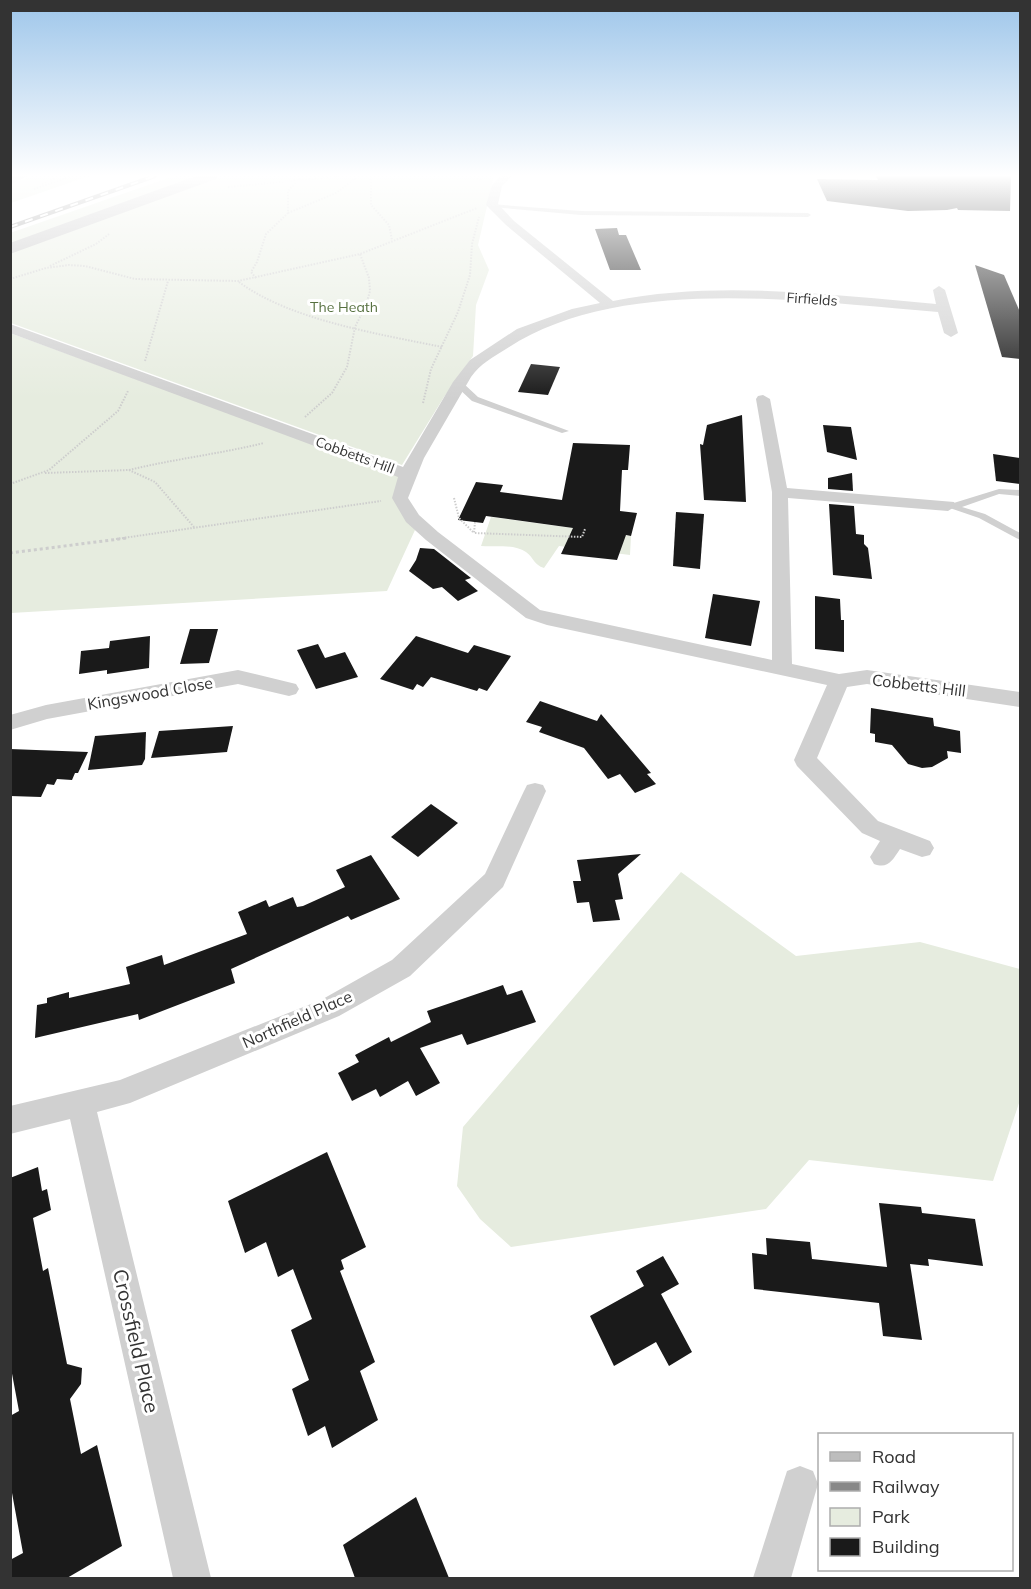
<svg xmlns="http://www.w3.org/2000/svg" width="1031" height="1589" viewBox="0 0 1031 1589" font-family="Mulish,sans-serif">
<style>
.green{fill:#e6ecdf}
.building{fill:#1a1a1a}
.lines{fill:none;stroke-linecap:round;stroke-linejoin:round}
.path-far1{stroke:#cdcdcd;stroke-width:2;stroke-dasharray:1.5 1.5;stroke-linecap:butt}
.path{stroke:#cdcdcd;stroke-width:3;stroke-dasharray:3 3;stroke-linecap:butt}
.lane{fill:#d0d0d0;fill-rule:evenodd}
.street{fill:#d0d0d0;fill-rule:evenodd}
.secondary{fill:#bdbdbd;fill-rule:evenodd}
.rail-casing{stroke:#888;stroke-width:4}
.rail{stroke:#fff;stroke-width:2;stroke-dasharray:8;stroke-linecap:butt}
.labels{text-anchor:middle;stroke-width:6;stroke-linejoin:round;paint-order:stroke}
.far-street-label{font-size:14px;fill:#333;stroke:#fff}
.far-park-label{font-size:14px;fill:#56703f;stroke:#fff}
.street-label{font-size:16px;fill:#333;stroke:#fff}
.near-street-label{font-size:20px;fill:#333;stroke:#fff}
</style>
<rect width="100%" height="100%" fill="#fff"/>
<g class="green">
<polygon points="33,176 89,176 11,203 10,184"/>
<polygon points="174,176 203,176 11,245 10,233"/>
<polygon points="221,176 494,176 478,245 489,270 476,305 473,356 444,397 402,465 11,323 10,252"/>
<polygon points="10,333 402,476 394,499 415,530 387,591 11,613"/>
<path d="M491,517l140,19 -1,19 -71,-9 -15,22c-10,-3 -10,-10 -18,-16 -12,-8 -31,-5 -45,-6z"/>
<polygon points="681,872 796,956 920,942 1020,969 1020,1100 993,1181 809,1160 766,1209 511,1247 480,1219 457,1186 463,1127"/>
</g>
<g class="building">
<polygon points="876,176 1011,176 1010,211 958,210 957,208 947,210 908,211 827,201 817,179 878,180"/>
<polygon points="617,228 619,235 626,235 641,270 610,270 595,229"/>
<polygon points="975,265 1004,275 1020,312 1020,359 1002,357"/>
<polygon points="531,364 560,367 548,395 518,392"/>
<polygon points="742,415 746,502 704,500 700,444 703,445 707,425"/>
<polygon points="823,425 851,427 857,460 827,452"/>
<polygon points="573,443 630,445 628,470 622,470 620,511 637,513 631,536 626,535 617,560 561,554 573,528 486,516 483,523 458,520 476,482 503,485 500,492 562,500"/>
<polygon points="993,454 1020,458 1020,484 996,481"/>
<polygon points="852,473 853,491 828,489 828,478"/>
<polygon points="829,504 854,506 856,534 864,535 864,544 868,548 872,579 833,575"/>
<polygon points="676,512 704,514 700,569 673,566"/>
<polygon points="420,548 434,549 471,578 465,580 478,591 458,601 442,587 433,589 409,571 416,560"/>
<polygon points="713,594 760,601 751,646 705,638"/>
<polygon points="815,596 840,599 841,620 844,620 844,652 815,649"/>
<polygon points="190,629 218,629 209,663 180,664"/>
<polygon points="150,636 149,668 107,674 107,670 79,674 81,651 109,648 110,641"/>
<polygon points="416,636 468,653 474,645 511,656 487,691 479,688 477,691 431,677 423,687 417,684 413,690 380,679"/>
<polygon points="318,644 325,658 345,652 358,677 316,689 297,650"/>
<polygon points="540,701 597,721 601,714 651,773 647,774 656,784 635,793 620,774 608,779 584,748 539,732 542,727 526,722"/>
<polygon points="871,708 933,718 934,726 960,731 961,753 947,751 948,758 932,767 922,768 908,764 892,745 875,742 875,734 870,733"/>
<polygon points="233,726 227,752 151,758 159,731"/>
<polygon points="146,732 145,759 142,765 88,770 95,736"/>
<polygon points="10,749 88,752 78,773 75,773 72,780 57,779 54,785 47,784 41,797 10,796"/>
<polygon points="431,804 458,823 418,857 391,837"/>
<polygon points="641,854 618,874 623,899 615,900 620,920 593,922 589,902 577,903 573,881 581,881 577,860"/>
<polygon points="371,855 400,899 351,920 348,916 231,969 235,983 170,1008 139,1020 138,1014 35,1038 37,1005 47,1003 47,998 69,992 69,998 130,984 126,967 162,955 164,965 247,934 238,912 266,900 269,907 293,897 297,907 303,906 345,887 336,870"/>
<polygon points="503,985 507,995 522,990 536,1022 467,1045 462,1034 420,1048 440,1083 416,1096 408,1081 380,1097 376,1089 352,1101 338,1073 359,1062 355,1055 389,1037 391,1042 431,1022 427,1011"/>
<polygon points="327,1152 366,1247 341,1260 344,1269 340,1271 375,1362 360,1371 378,1420 332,1448 325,1426 308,1436 292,1389 309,1380 291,1330 312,1319 293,1269 278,1277 266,1242 245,1253 228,1201"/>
<polygon points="38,1167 42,1191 47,1189 51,1210 33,1218 43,1271 48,1268 67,1364 82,1368 81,1384 70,1399 81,1454 97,1445 122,1546 67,1578 10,1578 10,1560 23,1553 10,1482 10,1416 19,1411 10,1363 10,1178"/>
<polygon points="879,1203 921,1207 922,1213 975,1219 983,1266 928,1259 929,1266 910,1264 922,1340 883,1336 879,1303 754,1289 752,1253 767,1255 766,1238 810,1242 812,1259 887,1267"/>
<polygon points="663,1256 679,1284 661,1294 692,1352 669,1366 656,1342 614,1366 590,1316 644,1286 636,1271"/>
<polygon points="416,1497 449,1578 355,1578 343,1545"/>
</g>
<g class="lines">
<g class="path-far1">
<polyline points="371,176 371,205 389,225 392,240"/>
<polyline points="471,176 481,180"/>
<polyline points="42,184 60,176"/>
<polyline points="228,187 341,176"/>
<polyline points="34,189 72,176"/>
<polyline points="288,213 336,193 359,176"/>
<polyline points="50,266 96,244 109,234"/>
<polyline points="256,278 251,272 257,262 266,234 288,213 288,191 302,176"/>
<polyline points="10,279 46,268 69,265 85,266 135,279 238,281 360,254 477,208"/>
<path d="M239,282c51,38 140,52 203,65"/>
<polyline points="145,361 168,281"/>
<polyline points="423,403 431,369 458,312 470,275 472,244 479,217"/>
<polyline points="305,417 332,393 347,367 355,327 366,305 370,291 369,278 360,254"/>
<path d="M129,470c45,-11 90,-16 135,-27"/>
<polyline points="45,473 129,470 155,482 194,527"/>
<polyline points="10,484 49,470 118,411 128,391"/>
<polyline points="454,498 459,518 474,533"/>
<polyline points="475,522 474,533 582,537 585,529"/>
<polyline points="116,539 381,501"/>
</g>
<polyline class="path" points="10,553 127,538"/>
<g class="lane">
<polygon points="490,204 581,211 808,213 811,215 808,217 581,215 492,207"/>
<polygon points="457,383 463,383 478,397 569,431 562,433 472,401 457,387"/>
<polygon points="999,489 1020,490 1020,496 999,494 962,507 985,514 1020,533 1020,540 979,518 944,506"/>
</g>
<g class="street">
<path d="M500,176h12l-10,10 -4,18 16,17 99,80c106,-21 217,-6 323,3l-3,-14 6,-4 6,4 13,43 -7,4 -7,-4 -6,-21c-129,-10 -318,-39 -432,37 -13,8 -26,15 -35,28l-47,81 -16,40 11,17 19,17 102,78 232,50v-168l-16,-93 2,-3 5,-1 7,4 17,89 167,14 2,4 -8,5 -160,-13 4,166 47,10 28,-4 153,22v15l-153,-23 -20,3 -30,71 61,63 52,20 4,7 -4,7 -8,2 -22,-8c-8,12 -12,20 -26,15l-4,-7 10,-16 -18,-8 -65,-67 -3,-6 33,-75 -280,-60 -21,-7 -100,-78 -20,-18 -14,-24 6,-21 -388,-144v-9l393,143 50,-85 17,-22 47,-31 55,-20 28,-6 -94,-78 -20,-20 6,-20z"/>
<polygon points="238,670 296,684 299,689 296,694 289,696 238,684 47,719 10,730 10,715 46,705"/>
<polygon points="535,783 543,785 546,791 503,887 410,976 339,1016 130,1103 97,1112 211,1578 173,1578 70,1119 10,1134 10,1106 120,1080 321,1000 392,960 485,874 524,791 527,785"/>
<polygon points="800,1466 813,1471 818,1484 791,1578 753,1578 787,1471"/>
</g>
<g class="secondary">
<polygon points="10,176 28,176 10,185"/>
<polygon points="196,176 218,176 216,179 10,254 10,243"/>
</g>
<g class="rail-casing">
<polyline id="rail" points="10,227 155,176"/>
</g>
<use href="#rail" class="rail"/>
</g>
<linearGradient id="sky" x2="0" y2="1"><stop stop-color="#9ec6ea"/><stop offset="0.44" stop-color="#fff"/><stop offset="1" stop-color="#fff" stop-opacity="0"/></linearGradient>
<rect width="1031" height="399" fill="url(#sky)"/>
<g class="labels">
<g class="far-street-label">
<text transform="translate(812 299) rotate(4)" y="5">Firfields</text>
<text transform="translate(355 455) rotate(20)" y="5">Cobbetts Hill</text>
</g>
<g class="far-park-label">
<text x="344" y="312">The Heath</text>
</g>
<g class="street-label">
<text transform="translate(919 685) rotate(7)" y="6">Cobbetts Hill</text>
<text transform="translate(150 693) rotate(-10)" y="6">Kingswood Close</text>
<text transform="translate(297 1019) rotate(-24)" y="6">Northfield Place</text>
</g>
<g class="near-street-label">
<text transform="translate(136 1341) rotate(77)" y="7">Crossfield Place</text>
</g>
</g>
<rect width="1031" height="1589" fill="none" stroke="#333333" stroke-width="24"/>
<rect x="818" y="1433" width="195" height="138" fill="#ffffff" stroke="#adadad" stroke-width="1.5"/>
<rect x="830" y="1452" width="30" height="9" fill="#bdbdbd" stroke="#adadad" stroke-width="1.5"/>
<text x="872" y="1463" font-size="18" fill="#333333">Road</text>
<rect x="830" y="1482" width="30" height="9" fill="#888888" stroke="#adadad" stroke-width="1.5"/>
<text x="872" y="1493" font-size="18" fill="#333333">Railway</text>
<rect x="830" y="1508" width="30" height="18" fill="#e6ecdf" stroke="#adadad" stroke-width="1.5"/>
<text x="872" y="1523" font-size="18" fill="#333333">Park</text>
<rect x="830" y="1538" width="30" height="18" fill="#1a1a1a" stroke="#adadad" stroke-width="1.5"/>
<text x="872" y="1553" font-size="18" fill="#333333">Building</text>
</svg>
